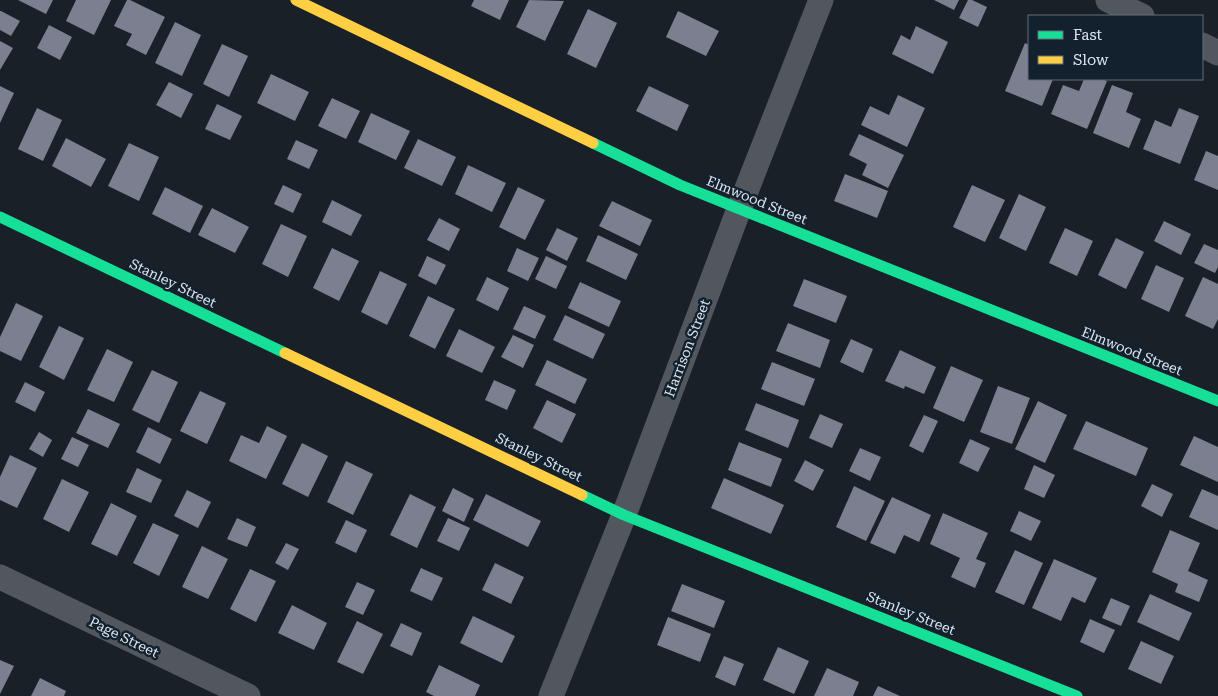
<svg xmlns="http://www.w3.org/2000/svg" width="1218" height="696" viewBox="0 0 1218 696" font-family="'Roboto Serif',serif">
<style>
.building{fill:#7b7f90}
.lines{fill:none;stroke-linecap:round;stroke-linejoin:round}
.street{stroke:#52575e;stroke-width:25}
.fast{stroke:#16e098;stroke-width:11}
.slow{stroke:#ffcf43;stroke-width:11}
.labels{text-anchor:middle;stroke-width:5;stroke-linejoin:round;paint-order:stroke}
.street-label{font-size:14px;fill:#dce5ef;stroke:#13202e}
</style>
<rect width="100%" height="100%" fill="#192028"/>
<g class="building">
<polygon points="18,0 53,0 46,14"/>
<polygon points="76,0 111,0 94,35 66,21"/>
<polygon points="127,0 130,0 165,17 146,55 126,45 132,34 114,26"/>
<polygon points="474,0 509,0 500,20 471,6"/>
<polygon points="529,0 564,1 545,41 516,27"/>
<polygon points="934,0 959,0 954,10"/>
<polygon points="968,0 972,0 987,7 978,27 959,18"/>
<polygon points="588,9 617,23 596,68 567,54"/>
<polygon points="0,11 1,11 20,21 11,36 0,30"/>
<polygon points="678,11 719,31 706,56 666,37"/>
<polygon points="175,22 201,35 182,76 155,63"/>
<polygon points="49,25 72,37 60,60 37,48"/>
<polygon points="916,26 948,42 933,74 892,54 901,35 910,40"/>
<polygon points="0,41 13,48 0,70"/>
<polygon points="1025,43 1029,45 1029,79 1053,79 1042,106 1005,91"/>
<polygon points="222,44 248,56 229,97 203,84"/>
<polygon points="271,74 309,92 295,121 257,103"/>
<polygon points="1084,79 1101,79 1107,81 1087,129 1051,114 1063,85 1079,91"/>
<polygon points="169,82 193,94 181,118 156,105"/>
<polygon points="1112,85 1133,93 1126,112 1141,119 1129,148 1093,133"/>
<polygon points="0,86 14,93 0,123"/>
<polygon points="649,86 689,105 677,131 636,111"/>
<polygon points="898,95 925,108 907,147 861,125 870,106 889,115"/>
<polygon points="332,98 360,111 346,139 318,126"/>
<polygon points="217,104 242,116 230,140 205,129"/>
<polygon points="37,108 62,120 43,161 18,149"/>
<polygon points="1179,108 1199,116 1180,164 1143,149 1155,120 1171,127"/>
<polygon points="371,113 410,131 396,160 358,142"/>
<polygon points="859,134 904,155 888,188 862,175 867,164 849,155"/>
<polygon points="66,138 106,159 91,187 52,166"/>
<polygon points="418,139 456,157 442,186 404,168"/>
<polygon points="296,140 318,150 309,169 287,159"/>
<polygon points="129,143 159,157 139,201 108,186"/>
<polygon points="1206,151 1218,156 1218,190 1194,180"/>
<polygon points="468,165 506,183 492,212 455,194"/>
<polygon points="845,174 888,191 877,218 834,201"/>
<polygon points="283,185 302,194 293,213 274,204"/>
<polygon points="972,185 1005,200 985,242 953,227"/>
<polygon points="165,187 203,206 190,233 152,214"/>
<polygon points="518,187 545,200 525,240 499,227"/>
<polygon points="1019,194 1046,207 1026,251 999,238"/>
<polygon points="332,200 362,215 351,236 322,222"/>
<polygon points="612,201 652,220 640,246 599,226"/>
<polygon points="212,208 249,227 235,253 198,235"/>
<polygon points="439,218 460,229 449,251 427,240"/>
<polygon points="1164,221 1191,234 1181,255 1154,241"/>
<polygon points="281,224 307,236 288,277 262,264"/>
<polygon points="557,228 578,238 567,261 546,250"/>
<polygon points="1065,228 1093,241 1077,276 1049,263"/>
<polygon points="598,235 638,254 626,280 586,261"/>
<polygon points="1116,238 1144,252 1126,289 1098,275"/>
<polygon points="1204,244 1218,250 1218,267 1215,273 1194,263"/>
<polygon points="332,248 359,261 339,301 313,288"/>
<polygon points="517,248 539,258 528,281 507,271"/>
<polygon points="427,256 446,265 436,285 418,276"/>
<polygon points="546,256 567,266 556,289 535,279"/>
<polygon points="1156,265 1184,278 1169,312 1141,299"/>
<polygon points="380,271 407,284 387,325 361,312"/>
<polygon points="487,277 509,288 498,311 476,300"/>
<polygon points="1203,277 1218,284 1218,319 1213,329 1185,316"/>
<polygon points="804,279 847,296 836,323 793,306"/>
<polygon points="580,282 621,301 609,327 568,308"/>
<polygon points="428,296 455,309 435,349 409,336"/>
<polygon points="16,303 43,316 21,361 0,351 0,337"/>
<polygon points="524,306 546,316 535,339 513,329"/>
<polygon points="565,315 605,334 593,359 553,340"/>
<polygon points="788,323 830,340 820,368 776,351"/>
<polygon points="59,326 84,338 64,380 39,367"/>
<polygon points="459,329 495,347 482,373 446,356"/>
<polygon points="513,335 534,345 523,368 501,357"/>
<polygon points="851,339 873,349 863,373 840,362"/>
<polygon points="107,349 133,362 114,402 87,390"/>
<polygon points="900,350 936,367 924,394 905,386 904,389 885,381"/>
<polygon points="547,360 587,379 575,404 535,385"/>
<polygon points="772,362 815,379 804,406 761,389"/>
<polygon points="951,366 983,380 964,422 933,408"/>
<polygon points="152,370 178,382 159,423 132,410"/>
<polygon points="494,380 516,390 507,410 485,400"/>
<polygon points="25,382 45,392 35,412 15,402"/>
<polygon points="998,386 1030,398 1012,444 980,432"/>
<polygon points="200,391 226,403 207,444 180,431"/>
<polygon points="547,400 576,414 562,443 533,428"/>
<polygon points="1038,401 1067,415 1045,463 1015,449"/>
<polygon points="756,403 799,420 788,448 745,430"/>
<polygon points="88,409 120,424 108,448 76,433"/>
<polygon points="820,414 843,424 832,448 809,438"/>
<polygon points="924,415 938,421 923,453 909,446"/>
<polygon points="1086,421 1148,448 1136,476 1073,449"/>
<polygon points="267,426 287,436 266,479 229,461 241,435 259,443"/>
<polygon points="148,427 172,439 160,464 136,452"/>
<polygon points="39,432 52,440 43,457 29,449"/>
<polygon points="1194,436 1218,447 1218,482 1180,465"/>
<polygon points="72,437 89,445 78,467 61,459"/>
<polygon points="970,439 990,448 978,472 959,463"/>
<polygon points="739,442 782,459 771,487 728,470"/>
<polygon points="302,443 328,456 308,497 282,484"/>
<polygon points="860,448 881,457 870,481 849,471"/>
<polygon points="10,455 37,468 17,508 0,500 0,477"/>
<polygon points="805,460 824,470 813,491 794,481"/>
<polygon points="346,461 373,474 353,515 327,502"/>
<polygon points="1034,465 1055,475 1044,498 1024,489"/>
<polygon points="137,468 162,480 151,503 126,492"/>
<polygon points="724,478 784,505 771,534 711,508"/>
<polygon points="62,479 89,492 69,532 43,519"/>
<polygon points="1152,484 1173,494 1162,517 1141,506"/>
<polygon points="854,486 885,501 866,541 836,527"/>
<polygon points="453,488 474,499 464,522 442,511"/>
<polygon points="1202,489 1218,496 1218,530 1189,517"/>
<polygon points="187,490 211,502 198,528 174,516"/>
<polygon points="410,494 436,507 417,548 390,535"/>
<polygon points="486,494 541,521 528,547 473,520"/>
<polygon points="892,497 931,515 919,542 904,535 895,554 870,543"/>
<polygon points="111,503 137,516 117,556 91,544"/>
<polygon points="1019,511 1041,521 1031,541 1010,531"/>
<polygon points="943,513 988,533 976,559 986,563 975,588 951,577 960,558 930,544"/>
<polygon points="237,518 256,527 247,547 227,539"/>
<polygon points="448,518 470,528 459,551 437,541"/>
<polygon points="346,520 367,530 356,553 335,543"/>
<polygon points="153,523 179,535 159,576 133,563"/>
<polygon points="1170,530 1200,543 1188,571 1208,580 1199,602 1175,592 1178,584 1152,572"/>
<polygon points="286,543 299,549 288,570 275,563"/>
<polygon points="202,546 228,559 208,599 182,587"/>
<polygon points="1015,550 1043,563 1024,605 995,592"/>
<polygon points="1054,559 1097,578 1085,603 1072,597 1061,621 1032,608"/>
<polygon points="495,563 524,577 511,604 482,590"/>
<polygon points="421,568 443,578 432,601 410,591"/>
<polygon points="250,569 276,581 256,622 230,609"/>
<polygon points="357,582 375,590 363,615 345,607"/>
<polygon points="682,584 725,601 714,628 671,611"/>
<polygon points="1150,594 1192,613 1179,641 1137,622"/>
<polygon points="1111,598 1130,606 1121,626 1102,618"/>
<polygon points="292,605 327,623 314,650 278,633"/>
<polygon points="473,616 515,636 502,663 460,643"/>
<polygon points="668,617 711,634 700,662 657,645"/>
<polygon points="1090,619 1115,630 1104,653 1080,642"/>
<polygon points="357,621 383,634 363,674 337,662"/>
<polygon points="401,623 422,633 412,656 390,646"/>
<polygon points="1141,641 1174,656 1161,684 1128,669"/>
<polygon points="778,647 809,661 794,694 763,680"/>
<polygon points="724,656 744,664 735,686 715,677"/>
<polygon points="0,660 14,666 0,694"/>
<polygon points="439,665 480,685 475,696 434,696 426,692"/>
<polygon points="827,668 859,682 853,696 814,696"/>
<polygon points="40,678 66,691 64,696 31,696"/>
<polygon points="878,686 900,696 873,696"/>
</g>
<g class="lines">
<g class="street">
<polyline points="1108,0 1142,16"/>
<polyline points="1202,45 1218,53"/>
<polyline points="0,577 248,696"/>
<polyline points="551,696 624,515 739,209 821,0"/>
</g>
<g class="fast">
<polyline points="593,143 680,185 1218,401"/>
<polyline points="0,217 285,353"/>
<polyline points="582,495 624,515 1077,696"/>
</g>
<g class="slow">
<polyline points="296,0 593,143"/>
<polyline points="285,353 582,495"/>
</g>
</g>
<g class="labels">
<g class="street-label">
<text transform="translate(757 200) rotate(22)" y="5">Elmwood Street</text>
<text transform="translate(173 283) rotate(26)" y="5">Stanley Street</text>
<text transform="translate(687 348) rotate(-69)" y="5">Harrison Street</text>
<text transform="translate(1132 351) rotate(22)" y="5">Elmwood Street</text>
<text transform="translate(539 457) rotate(26)" y="5">Stanley Street</text>
<text transform="translate(911 613) rotate(22)" y="5">Stanley Street</text>
<text transform="translate(124 637) rotate(26)" y="5">Page Street</text>
</g>
</g>
<rect x="1028" y="15" width="175" height="65" fill="#13202e" stroke="#636f7b"/>
<rect x="1038" y="31" width="25" height="8" fill="#16e098" stroke="#636f7b"/>
<text x="1073" y="40" font-size="15" fill="#dce5ef">Fast</text>
<rect x="1038" y="56" width="25" height="8" fill="#ffcf43" stroke="#636f7b"/>
<text x="1073" y="65" font-size="15" fill="#dce5ef">Slow</text>
</svg>
